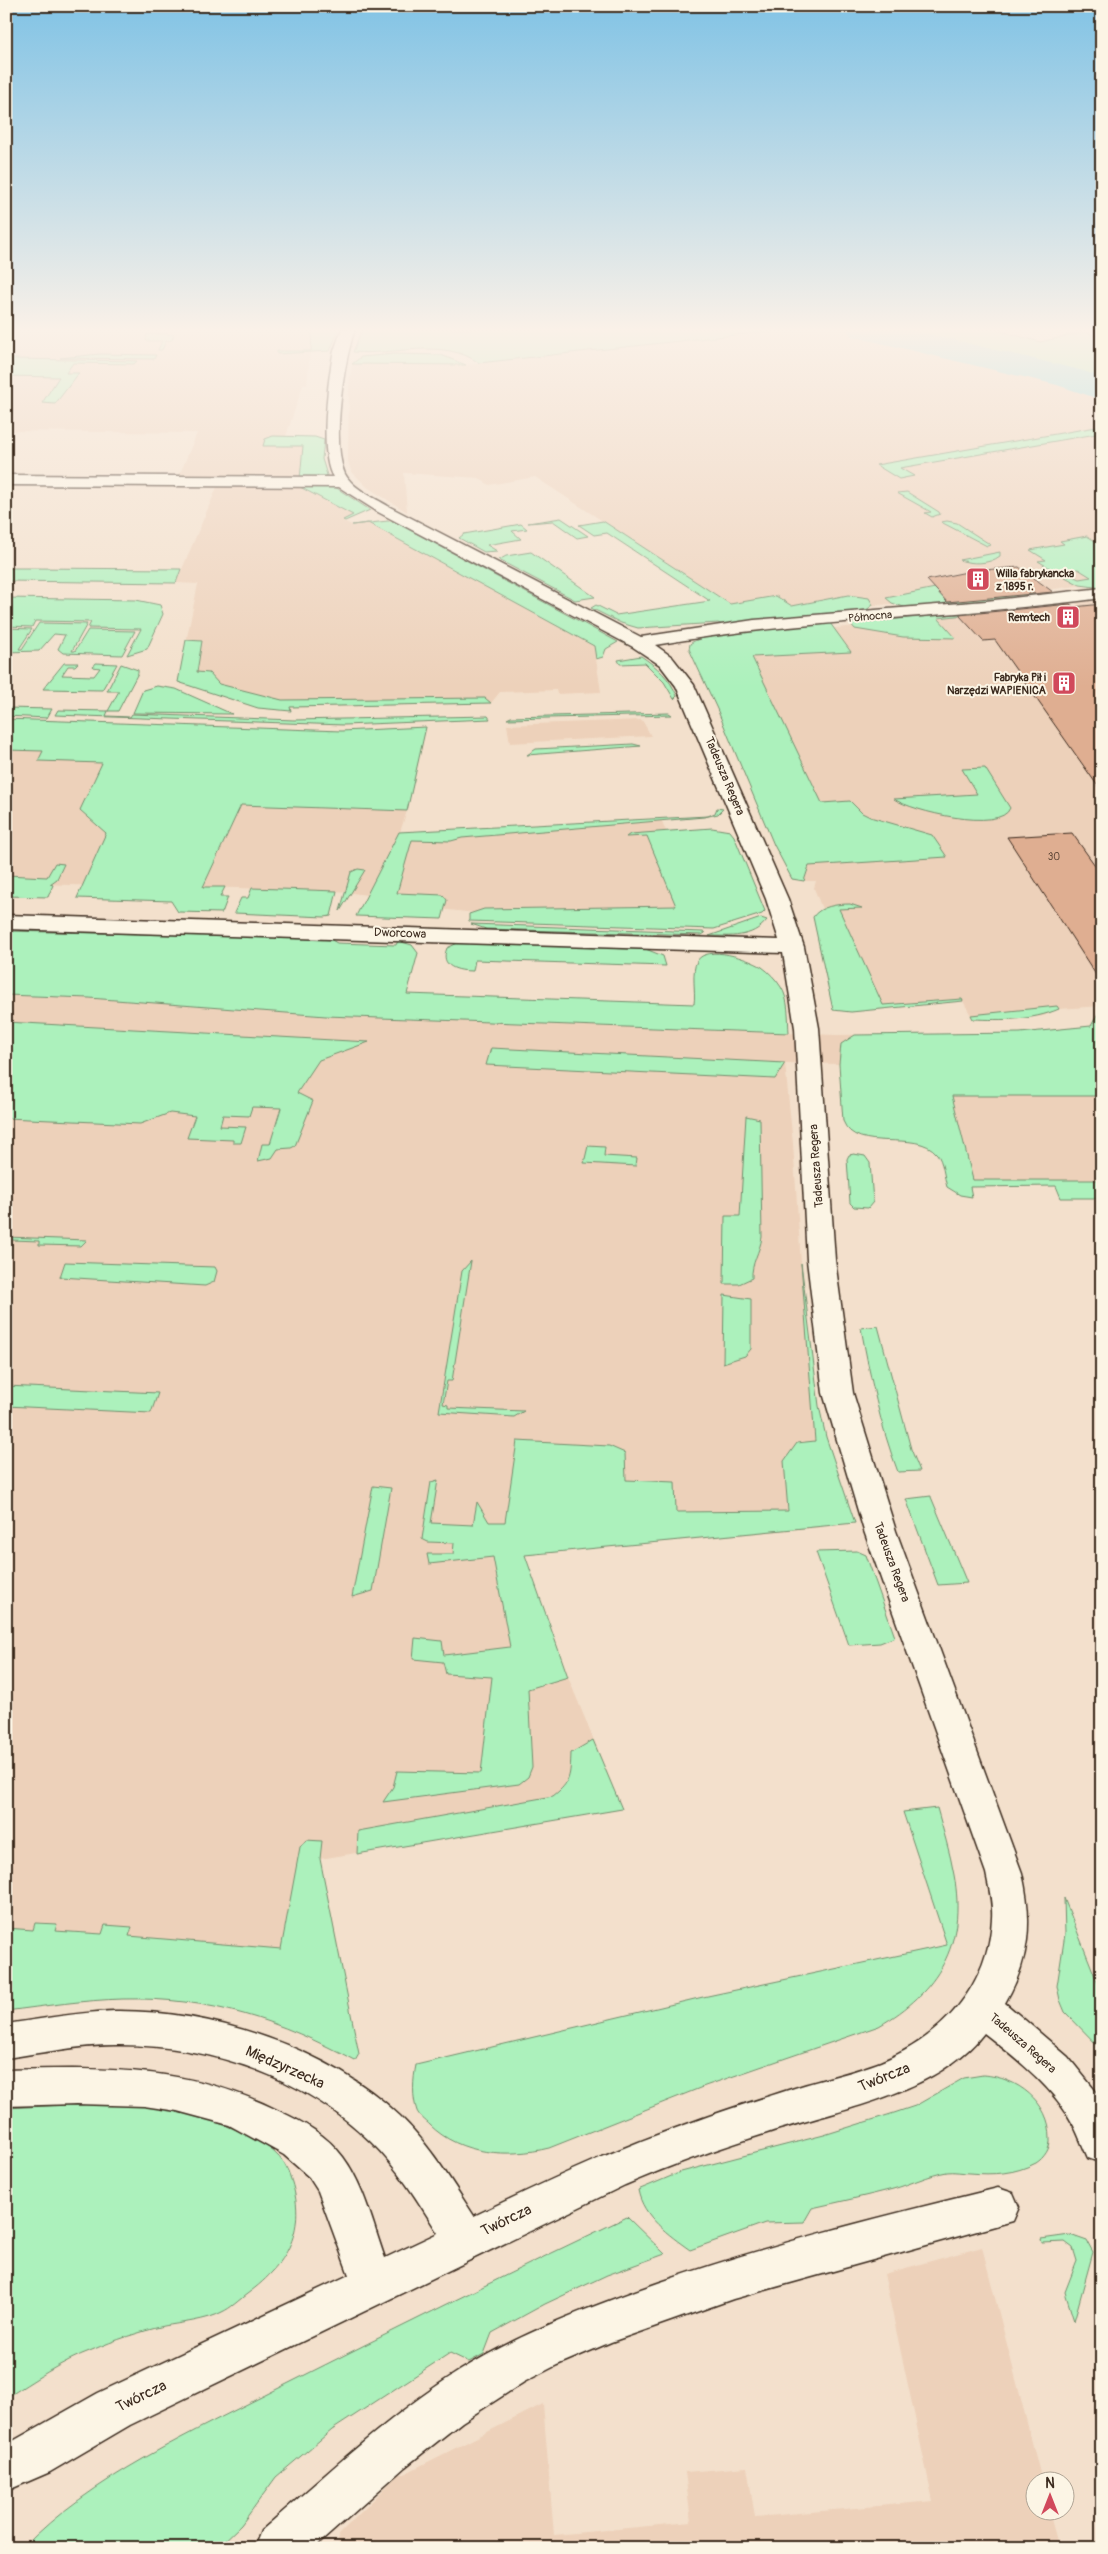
<svg xmlns="http://www.w3.org/2000/svg" width="1108" height="2554" viewBox="0 0 1108 2554" font-family="Pangolin,sans-serif">
<style>
.built{fill:#edd1ba}
.green{fill:#acf1bc;stroke:#748e6d}
.lines{fill:none;stroke-linecap:round;stroke-linejoin:round}
.river{fill:#88dae0;fill-rule:evenodd}
.building{fill:#dfae91;stroke:#3b2a1e}
.street-casing{stroke:#3b2a1e;stroke-width:3}
.street{fill:#fcf5e5;fill-rule:evenodd}
.labels{text-anchor:middle;stroke-width:4;stroke-linejoin:round;paint-order:stroke}
.number-label{font-size:10px;fill:#644b3b}
.far-poi-label{font-size:11px;font-weight:bold;fill:#3b2a1e;stroke:#fcf5e5;text-anchor:end}
.far-street-label{font-size:11px;fill:#3b2a1e;stroke:#fcf5e5}
.street-label{font-size:12px;fill:#3b2a1e;stroke:#fcf5e5}
.near-street-label{font-size:15px;fill:#3b2a1e;stroke:#fcf5e5}
</style>
<rect width="100%" height="100%" fill="#f3e0cc"/>
<filter id="ink" filterUnits="userSpaceOnUse"><feTurbulence type="fractalNoise" baseFrequency=".02" numOctaves="2"/><feDisplacementMap in="SourceGraphic" scale="10" xChannelSelector="R" yChannelSelector="G"/><feConvolveMatrix kernelMatrix="1 2 1 2 8 2 1 2 1" color-interpolation-filters="sRGB"/></filter>
<g filter="url(#ink)">
<g class="built">
<polygon points="6,329 312,329 307,385 303,385 286,436 304,437 300,480 178,478 197,433 6,431 6,370 12,359 6,359"/>
<polygon points="790,329 847,329 1066,379 1102,392 1102,586 1083,585 1040,591 867,606 753,619 535,477 489,485 479,478 404,473 407,512 367,487 351,471 348,461 349,387 352,364 466,365"/>
<polygon points="218,485 298,486 354,515 343,521 352,525 368,523 594,646 601,692 557,694 556,690 500,692 491,703 272,708 178,681 198,584 176,583"/>
<polygon points="1102,599 1102,1064 840,1057 839,1064 785,1063 793,1144 801,1263 823,1527 524,1555 568,1677 622,1809 320,1859 341,1960 6,1936 6,995 89,998 326,1016 836,1035 1020,1033 1091,1026 1101,1006 1059,1009 1043,1016 1008,1020 973,1019 963,1001 851,1012 833,1010 813,917 822,909 814,888 816,881 804,881 808,866 710,641 984,613 1081,607 1076,603"/>
<polygon points="642,720 651,736 510,743 507,725"/>
<polygon points="6,725 135,729 102,886 6,883"/>
<polygon points="241,804 407,811 400,832 661,819 700,913 477,913 372,902 374,896 337,891 203,887"/>
<polygon points="952,1095 1096,1096 1102,1114 1102,1180 972,1180"/>
<polygon points="982,2247 1042,2481 1036,2482 1036,2512 1049,2512 1059,2548 339,2548 338,2535 399,2474 404,2474 543,2404 554,2535 691,2522 685,2472 747,2467 755,2517 933,2501 884,2274"/>
</g>
<g class="green">
<polygon points="312,329 339,329 330,351 277,354 277,351 311,351"/>
<path d="M362,329h428l-311,34c-36,-26 -86,-7 -126,-11z"/>
<polygon points="873,329 994,329 1040,342 1085,332 1102,337 1102,387 1071,376 952,350"/>
<polygon points="147,334 174,334 172,340 166,341 162,350 158,350 162,341 146,341"/>
<polygon points="100,354 156,355 154,359 60,358"/>
<polygon points="394,354 441,355 466,365 352,364 361,357"/>
<polygon points="12,359 137,361 134,364 73,363 66,373 79,373 55,404 42,403 59,377 6,376 6,370"/>
<polygon points="1102,426 1102,433 900,468 914,476 899,479 876,465"/>
<polygon points="273,436 315,437 324,440 322,459 327,475 325,478 300,479 303,446 263,446 265,439"/>
<polygon points="298,486 335,487 370,510 345,521 343,520 353,515"/>
<polygon points="907,492 939,512 940,514 932,517 925,513 931,512 897,493"/>
<polygon points="561,518 588,536 577,538 553,521 528,523"/>
<polygon points="388,521 395,522 618,642 606,649 603,657 596,659 594,646 368,523 352,525"/>
<polygon points="603,521 730,604 776,596 792,606 848,595 869,598 873,605 865,611 723,625 718,623 638,628 621,623 591,608 596,605 616,615 710,601 607,533 594,535 579,525"/>
<polygon points="947,521 957,523 991,545 987,546 941,522"/>
<polygon points="521,524 527,529 512,531 521,539 487,545 497,551 484,552 459,538 464,534"/>
<polygon points="1087,536 1102,545 1102,588 1080,585 1065,577 1072,576 1079,579 1091,577 1078,569 1066,571 1070,575 1063,576 1038,561 1046,560 1030,550 1064,544 1060,541"/>
<polygon points="531,552 595,597 575,600 499,560 506,556"/>
<path d="M1000,552v4c-12,9 -28,8 -41,4z"/>
<polygon points="6,568 28,568 181,569 176,583 6,581"/>
<polygon points="1031,585 1046,596 910,609 892,603 886,598 940,587"/>
<polygon points="6,598 136,600 160,605 163,614 147,649 127,655 141,629 88,628 91,622 35,621 32,627 6,626"/>
<polygon points="981,612 984,613 938,618 956,638 903,637 855,629 850,623"/>
<polygon points="39,623 87,624 72,651 75,651 88,630 135,631 122,655 63,653 58,649 65,635 54,634 39,651 6,652 6,628 32,629 19,649 22,649"/>
<path d="M830,623l21,29 -99,5 70,146 28,-2 12,12 8,4 62,18 15,22 -138,9 -5,15 -12,-2 -18,-34 -57,-136 -28,-60 1,-5c11,-13 117,-19 140,-21z"/>
<polygon points="186,640 202,641 197,672 209,673 219,684 282,700 485,698 491,703 290,707 291,711 258,708 178,682"/>
<path d="M641,656c16,11 29,22 36,40l-3,3 -10,-17 -19,-19 -25,1 -2,-4z"/>
<polygon points="64,663 78,663 75,666 68,666 62,675 94,676 100,668 93,667 96,663 117,664 102,690 43,689"/>
<polygon points="121,664 138,670 138,673 118,711 108,711 106,716 130,717 132,714 294,720 488,716 490,719 344,725 55,715 58,710 108,711 119,691 107,691"/>
<polygon points="157,686 176,689 232,714 133,713 143,690"/>
<polygon points="6,708 52,709 47,718 6,716"/>
<polygon points="669,713 672,715 507,719 511,717"/>
<polygon points="6,719 341,731 426,727 407,811 241,805 203,887 225,887 220,897 228,897 222,913 178,912 171,901 77,898 106,833 80,810 102,763 38,761 43,751 6,750"/>
<polygon points="633,744 641,746 527,755 536,749"/>
<path d="M985,768l25,40c-9,25 -99,3 -116,-9l83,-5 -15,-25z"/>
<polygon points="717,808 723,809 718,814 704,817 462,838 451,841 412,840 397,893 443,895 447,900 442,919 356,916 399,832 708,816 715,813"/>
<polygon points="712,828 730,831 734,836 765,911 762,914 714,929 469,921 469,914 484,909 676,906 647,836 626,837 630,834"/>
<polygon points="55,863 64,864 57,879 50,884 53,885 48,897 6,896 6,875 47,877"/>
<polygon points="358,869 365,870 340,911 351,872"/>
<polygon points="252,888 337,891 331,916 325,917 234,913 241,898 248,898"/>
<path d="M850,904l12,4 -23,1 44,96 79,-6 1,2 -112,11 -18,-2 -20,-93c7,-11 25,-13 37,-13z"/>
<path d="M761,918l6,2c-15,19 -37,16 -58,16z"/>
<polygon points="471,924 703,932 705,933 702,935 486,929"/>
<path d="M6,931l322,7 9,5 59,2 2,-4 14,4 6,8 -11,41 287,10c2,-12 -3,-32 3,-43 10,-17 52,-2 65,6 7,5 14,12 19,20 8,12 7,31 8,46l-463,-17 -237,-18 -83,-3z"/>
<path d="M460,942l183,6 20,8 3,10 -191,-6 -2,11c-15,0 -34,-4 -26,-23z"/>
<path d="M1057,1006l2,3c-28,12 -57,11 -86,10l-2,-4z"/>
<path d="M1102,1006v108l-6,-18h-144l21,84h129v18h-41l-5,-12 -86,1 2,10 -12,-2 -13,-8c-3,-10 -4,-26 -10,-33 -20,-26 -81,1 -94,-33l-4,-57 2,-20 14,-9 165,-2 71,-7z"/>
<polygon points="6,1022 369,1042 319,1060 297,1093 313,1101 295,1146 291,1148 278,1149 272,1158 258,1161 262,1144 270,1144 281,1108 252,1107 249,1116 223,1115 220,1126 246,1127 241,1143 233,1143 233,1140 187,1138 195,1116 170,1113 140,1124 6,1118"/>
<polygon points="491,1048 785,1063 775,1079 486,1065"/>
<path d="M746,1116l14,3 2,118c-2,15 -11,26 -10,41l-13,6h-15l1,-68h15z"/>
<polygon points="588,1146 605,1147 604,1156 637,1158 636,1166 584,1163"/>
<polygon points="854,1154 865,1156 870,1163 873,1202 868,1208 854,1207 850,1203 847,1159 849,1155"/>
<polygon points="6,1237 87,1240 81,1246 39,1245 39,1241 12,1240 6,1244"/>
<polygon points="471,1261 452,1381 447,1381 443,1404 448,1405 448,1408 524,1411 514,1417 439,1412 462,1271"/>
<polygon points="65,1262 215,1267 217,1271 214,1282 205,1286 60,1277"/>
<polygon points="801,1263 819,1406 826,1437 855,1523 525,1555 568,1677 528,1689 532,1767 528,1777 519,1784 383,1802 393,1787 397,1771 481,1773 492,1677 446,1674 443,1662 413,1659 415,1638 442,1641 444,1655 510,1647 493,1557 429,1564 427,1554 453,1554 454,1543 428,1542 422,1539 431,1482 438,1480 431,1523 473,1525 477,1502 489,1522 505,1522 517,1441 609,1446 625,1453 626,1480 675,1482 676,1512 788,1511 784,1461 797,1443 815,1441"/>
<polygon points="724,1295 751,1299 751,1349 745,1356 723,1363"/>
<path d="M878,1326l33,123 9,22 -22,1c-18,-47 -28,-96 -37,-144z"/>
<polygon points="6,1386 158,1393 151,1413 6,1406"/>
<polygon points="373,1486 391,1488 373,1591 352,1597"/>
<polygon points="931,1496 931,1497 967,1583 938,1585 906,1499"/>
<polygon points="857,1551 866,1555 895,1637 880,1643 849,1645 816,1552"/>
<path d="M593,1740l29,69 -265,45 1,-23 195,-35c18,-14 17,-20 18,-43z"/>
<path d="M937,1808c6,22 13,44 17,67 13,69 -16,117 -75,151l-174,60 -156,62c-40,10 -89,7 -119,-23 -4,-4 -11,-9 -13,-14 -5,-14 -4,-31 -1,-46l287,-68 244,-52 -44,-133z"/>
<path d="M306,1840l16,1 -2,18 39,195 -4,7c-75,-41 -146,-64 -232,-62 -39,1 -78,7 -117,12v-83l27,2 2,-7 22,1 -2,7 47,3 3,-9 27,2 -3,9 152,13 19,-102z"/>
<polygon points="1064,1898 1102,1994 1102,2050 1065,2012 1060,2000 1057,1986 1065,1934"/>
<path d="M983,2075c34,2 67,27 67,63 1,10 -6,20 -14,25 -21,11 -43,12 -66,10 -7,0 -16,-2 -23,-1 -18,3 -36,12 -54,17 -27,7 -54,13 -81,19l-8,14 -39,1 -75,27c-21,-15 -47,-33 -52,-60l43,-18 143,-37 70,-22 21,-7 49,-28z"/>
<path d="M107,2103c14,1 28,1 42,3 38,6 124,26 139,65 21,53 3,91 -41,123 -8,6 -16,14 -25,18 -14,8 -42,11 -58,14 -25,6 -49,14 -72,24 -30,11 -59,31 -86,48v-290z"/>
<path d="M627,2217l38,37 -58,21 -62,29 -53,29 -8,21 -15,8 -19,-9 -118,77 -56,47 -35,48 -24,23h-194c67,-70 172,-117 258,-161 115,-58 230,-115 346,-170z"/>
<polygon points="1070,2235 1087,2241 1093,2252 1074,2321 1065,2292 1077,2261 1073,2248 1065,2242 1042,2243 1041,2239"/>
</g>
<g class="lines">
<polygon class="river" points="847,329 908,329 1080,370 1102,377 1102,400 1057,385 851,336"/>
</g>
<g class="building">
<polygon points="1019,567 1053,592 947,602 927,580 972,571"/>
<polygon points="1070,604 1074,607 1102,604 1102,792 995,640 983,641 959,615"/>
<polygon points="1072,833 1102,875 1102,984 1007,837"/>
</g>
<g class="lines">
<g class="street-casing">
<g id="street">
<path d="M342,329h13c-11,32 -24,114 -10,145 8,15 30,24 43,32l253,131 113,-17 232,-19 116,-13v10c-149,20 -300,21 -447,47l17,12 22,28 94,214 16,48 15,81 16,232 18,133 43,138 126,342c11,48 8,87 -17,130l63,54 34,42v64l-14,-5c-5,-11 -9,-22 -14,-32 -20,-39 -57,-67 -90,-93 -47,61 -147,77 -217,100 -48,15 -96,32 -142,52l-495,240 -80,47 -44,19v-46l92,-52 251,-118 -31,-84 -9,-14 -25,-22 -55,-30 -52,-14 -33,-5 -67,-2 -71,2v-36c100,-2 181,-5 273,41 24,11 48,24 64,46 21,28 30,68 42,101l53,-25c-20,-32 -40,-65 -67,-91 -67,-66 -163,-98 -256,-97 -36,0 -73,8 -109,13v-34c36,-5 73,-12 109,-13 97,-1 214,37 285,105 30,29 51,65 74,100 71,-34 141,-67 216,-93 37,-14 74,-25 111,-37 27,-8 54,-14 80,-24 61,-25 108,-76 111,-144 1,-15 -3,-30 -6,-45l-122,-342 -41,-138 -16,-133 -12,-232 -12,-75 -777,-24v-14l773,25 -13,-41 -90,-213 -16,-21 -27,-18 -255,-135 -39,-25 -333,-2v-10l327,2c-14,-21 -5,-96 0,-122 2,-9 6,-17 9,-26z"/>
<path d="M998,2188l15,5 6,14 -6,14 -280,78 -122,43 -54,23 -33,17 -62,40 -57,45 -91,81h-60l7,-17c65,-56 128,-116 200,-161 62,-38 129,-63 197,-87 112,-39 226,-67 340,-95z"/>
</g>
</g>
<use href="#street" class="street"/>
</g>
</g>
<linearGradient id="sky" x2="0" y2="1"><stop stop-color="#81c3e5"/><stop offset="0.48" stop-color="#faf1e8"/><stop offset="1" stop-color="#faf1e8" stop-opacity="0"/></linearGradient>
<rect width="1108" height="687" fill="url(#sky)"/>
<defs>
<g id="building-square" transform="scale(1.25)"><rect x="-9" y="-9" width="18" height="18" rx="4" fill="#d1495b" stroke="#fcf5e5"/><path d="M-4-6H4V6H1V3H-1V6H-4ZM-2.5-4.3h1.7v1.8h-1.7ZM.8-4.3h1.7v1.8H.8ZM-2.5-1h1.7V.8h-1.7ZM.8-1h1.7V.8H.8Z" fill="#fff"/></g>
</defs>
<g fill-rule="evenodd">
<use href="#building-square" x="978" y="579"/>
<use href="#building-square" x="1068" y="617"/>
<use href="#building-square" x="1064" y="683"/>
</g>
<g class="labels">
<g class="number-label">
<text x="1054" y="860">30</text>
</g>
<g class="far-poi-label">
<text x="996" y="577" text-anchor="start">Willa fabrykancka<tspan x="996" dy="13">z 1895 r.</tspan></text>
<text x="1050" y="621">Remtech</text>
<text x="1046" y="681">Fabryka Pił i<tspan x="1046" dy="13">Narzędzi WAPIENICA</tspan></text>
</g>
<g class="far-street-label">
<text transform="translate(870 616) rotate(-5)" y="4">Północna</text>
</g>
<g class="street-label">
<text transform="translate(725 776) rotate(67)" y="4">Tadeusza Regera</text>
<text transform="translate(400 933) rotate(2)" y="4">Dworcowa</text>
<text transform="translate(816 1166) rotate(-94)" y="4">Tadeusza Regera</text>
<text transform="translate(892 1562) rotate(70)" y="4">Tadeusza Regera</text>
<text transform="translate(1023 2043) rotate(41)" y="4">Tadeusza Regera</text>
</g>
<g class="near-street-label">
<text transform="translate(285 2067) rotate(24)" y="5">Międzyrzecka</text>
<text transform="translate(884 2077) rotate(-22)" y="5">Twórcza</text>
<text transform="translate(506 2220) rotate(-26)" y="5">Twórcza</text>
<text transform="translate(141 2396) rotate(-26)" y="5">Twórcza</text>
</g>
</g>
<rect width="1108" height="2554" fill="none" stroke="#fcf5e5" stroke-width="25"/>
<rect x="12" y="12" width="1083" height="2529" fill="none" stroke="#3b2a1e" stroke-width="2" filter="url(#ink)"/>
<g transform="translate(1050 2496)"><circle r="24" fill="#fcf5e5" stroke="#afa495"/>
<path d="M0-4L9 19L0 12L-9 19Z" fill="#d1495b"/>
<text y="-8" font-size="14" font-weight="bold" text-anchor="middle" fill="#3b2a1e">N</text>
</g>
</svg>
